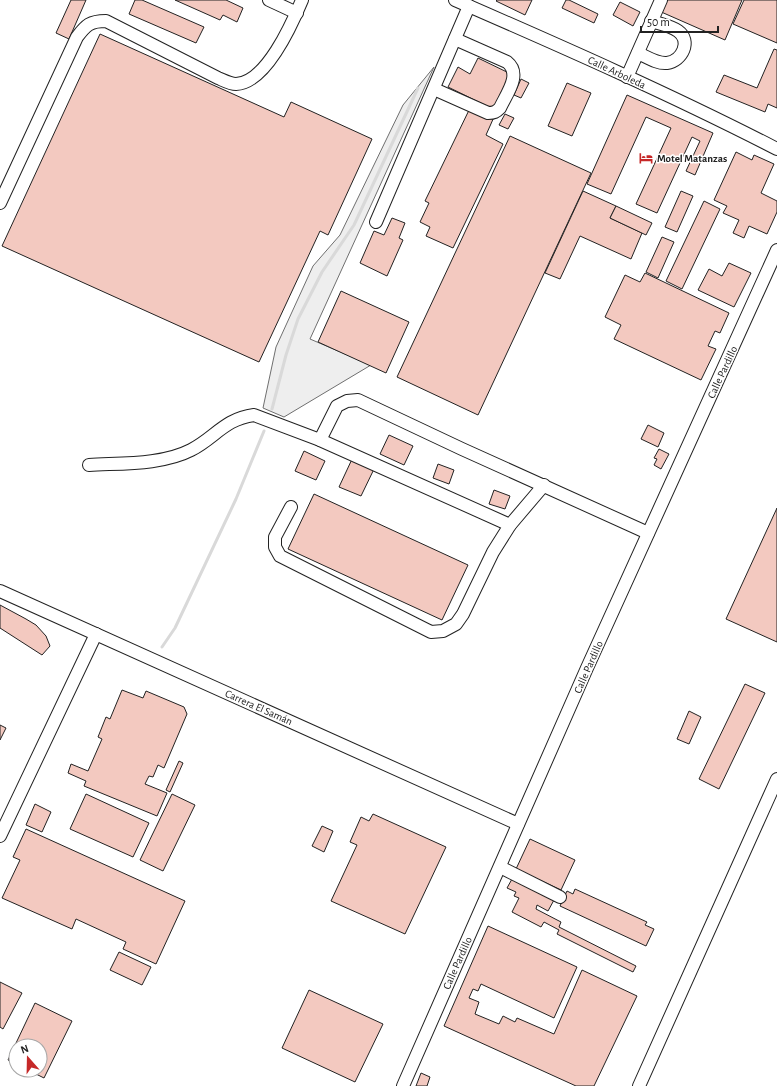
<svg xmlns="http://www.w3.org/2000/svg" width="777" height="1086" viewBox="0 0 777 1086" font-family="'Alegreya Sans',sans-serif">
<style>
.green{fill:#eee;stroke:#6f6f6f}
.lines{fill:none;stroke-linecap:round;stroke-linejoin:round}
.stream{stroke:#d9d9d9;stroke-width:3}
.building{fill:#f3c9c0;stroke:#222}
.minor-casing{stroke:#222;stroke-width:14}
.minor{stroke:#fff;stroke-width:12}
.labels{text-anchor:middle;stroke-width:3;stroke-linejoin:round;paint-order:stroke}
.street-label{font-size:11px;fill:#222;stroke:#fff}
.poi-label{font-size:11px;font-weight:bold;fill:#222;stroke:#fff;text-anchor:start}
</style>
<rect width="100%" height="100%" fill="#fff"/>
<polygon class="green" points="434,67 310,339 371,365 284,417 263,408 276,347 313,266 340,235 403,105"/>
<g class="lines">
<g class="stream">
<polyline points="272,409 286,355 298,319 322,272 354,225 418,88"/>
<polyline points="162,647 175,628 236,499 264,431"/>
</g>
</g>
<g class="building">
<polygon points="71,0 86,0 69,39 56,33"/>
<polygon points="135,0 142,0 204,27 196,43 129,14"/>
<polygon points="175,0 226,0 243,8 237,22 223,15 220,20"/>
<polygon points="497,0 532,0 525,15 496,1"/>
<polygon points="566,0 569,0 598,14 594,23 562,8"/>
<polygon points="664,0 742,0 725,40 659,11"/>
<polygon points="744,0 777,0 777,43 733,24"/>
<polygon points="620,2 640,12 633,26 613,15"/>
<polygon points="100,34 284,117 291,102 372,139 328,235 320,231 259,362 2,246"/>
<polygon points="774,49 777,50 777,108 768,104 765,112 716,92 724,75 757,88"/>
<polygon points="478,58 511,74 493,109 448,87 458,67 470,74"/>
<polygon points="521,79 529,83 521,98 514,95"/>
<polygon points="567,83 591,93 572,136 548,126"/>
<polygon points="627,95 713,133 695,175 686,171 700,141 692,137 657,213 636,204 671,128 646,117 611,194 587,184"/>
<polygon points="471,106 494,117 486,135 503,144 453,248 426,236 430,227 420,222 429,203 425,201"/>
<polygon points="505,114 514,118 508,129 499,125"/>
<polygon points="510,136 591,173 478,415 397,377"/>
<polygon points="736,152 752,160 754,155 774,164 761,193 777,201 777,212 767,234 749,226 744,238 733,233 739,220 723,213 727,206 714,200"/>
<polygon points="583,191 616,206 610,218 642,233 631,259 580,236 560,279 545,273"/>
<polygon points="681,191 693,196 677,232 665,227"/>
<polygon points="704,201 720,209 682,289 666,281"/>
<polygon points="616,206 652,223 646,235 610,218"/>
<polygon points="392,218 405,223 399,238 403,240 387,276 360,263 374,231 384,235"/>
<polygon points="662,237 674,242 658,278 646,272"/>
<polygon points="729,263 751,273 734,307 698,290 709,269 722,276"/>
<polygon points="645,273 729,313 720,333 715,331 708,346 716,349 701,380 614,339 621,325 605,317 625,275 640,282"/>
<polygon points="341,291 409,322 386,373 318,342"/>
<polygon points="648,425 664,433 658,447 641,439"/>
<polygon points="389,435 413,446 404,465 380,454"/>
<polygon points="659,449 669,454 661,469 654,465 657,459 654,458"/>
<polygon points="304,451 325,461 316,480 295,471"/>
<polygon points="353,457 375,467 361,496 339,487"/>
<polygon points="438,464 454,470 449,484 433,478"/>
<polygon points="494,490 510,496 505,509 489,504"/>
<polygon points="314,494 468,565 442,620 288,549"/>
<polygon points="777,508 777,642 726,619"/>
<polygon points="0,605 26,619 36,625 46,636 50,646 42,655 0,628"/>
<polygon points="745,684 765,693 719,789 699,779"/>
<polygon points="122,690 143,698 146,691 184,707 187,714 164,768 158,765 153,777 149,776 145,784 167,793 157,816 84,786 86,781 68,773 71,764 88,771 102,739 98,737 106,717 110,719"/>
<polygon points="689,711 701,717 689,744 677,739"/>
<polygon points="0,725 6,728 0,740"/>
<polygon points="179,761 183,763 170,792 166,790"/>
<polygon points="86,794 149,823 133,857 70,829"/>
<polygon points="172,794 195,805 163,871 140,860"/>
<polygon points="35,804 51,812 42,832 26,825"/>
<polygon points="373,814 446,847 405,934 331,901 357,845 350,842 361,817 369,821"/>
<polygon points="322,826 333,831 324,852 312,846"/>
<polygon points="26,829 185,901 156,964 123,949 126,942 76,919 72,929 2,898 20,860 13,857"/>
<polygon points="530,839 575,860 561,890 516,869"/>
<polygon points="512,879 554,900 548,911 537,905 536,909 561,922 559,927 636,966 633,972 557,934 559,930 544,922 541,927 512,912 519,898 514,896 516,892 507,888"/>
<polygon points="575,889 647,922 645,925 654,929 646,946 560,906 567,891 573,894"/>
<polygon points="488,926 577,967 554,1018 481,984 478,991 473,989 469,998 479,1002 475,1014 499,1024 503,1016 515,1022 517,1018 554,1034 582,970 637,996 594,1086 576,1086 444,1026"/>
<polygon points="119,952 151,967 142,985 110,970"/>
<polygon points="0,982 22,993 3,1029 0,1027"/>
<polygon points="309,990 383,1024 355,1082 282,1048"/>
<polygon points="35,1003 72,1021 44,1078 28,1070 40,1070 40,1046 16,1046 16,1064 8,1060"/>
<polygon points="421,1073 430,1077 427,1086 416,1086"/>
</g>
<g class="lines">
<g class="minor-casing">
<g id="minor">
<polyline points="269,0 297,13"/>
<path d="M455,0c108,47 217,95 322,149"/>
<path d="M638,53c9,4 19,11 29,10 15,-2 25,-22 11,-32 -7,-5 -18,-7 -27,-10"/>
<polyline points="627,77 661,0"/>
<path d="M434,89l54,24c6,0 8,-1 12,-5 7,-15 22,-34 7,-46l-52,-23"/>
<path d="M0,203l77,-166c9,-12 13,-16 29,-16l112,57c5,2 12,6 18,6 30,-1 56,-60 66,-84"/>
<polyline points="376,222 469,6"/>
<polyline points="320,440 337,406 347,401 358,400 462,449 648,533"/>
<path d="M89,465c32,-2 73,0 102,-15 24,-12 33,-31 63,-35l66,25 190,85"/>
<polyline points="291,507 275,537 275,547 280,556 431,632 443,631 456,624 463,614 493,552 510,525 544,485"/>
<polyline points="0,591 518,824"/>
<polyline points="0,836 96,634"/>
<polyline points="500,867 560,897"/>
<polyline points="403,1086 587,668 777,250"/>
<polyline points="639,1086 777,779"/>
</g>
</g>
<use href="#minor" class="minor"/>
</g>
<defs>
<g id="hotel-bare" transform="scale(1.08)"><path d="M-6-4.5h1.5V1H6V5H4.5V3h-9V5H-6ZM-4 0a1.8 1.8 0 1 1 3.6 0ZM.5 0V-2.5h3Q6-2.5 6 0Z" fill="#c62828" stroke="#fff" stroke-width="2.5" paint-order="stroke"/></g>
</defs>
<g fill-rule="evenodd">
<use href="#hotel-bare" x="646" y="158"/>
</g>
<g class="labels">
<g class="street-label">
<text transform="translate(617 72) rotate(25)" y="4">Calle Arboleda</text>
<text transform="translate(722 372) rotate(-65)" y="4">Calle Pardillo</text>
<text transform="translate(588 667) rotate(-66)" y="4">Calle Pardillo</text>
<text transform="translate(259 707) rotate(24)" y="4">Carrera El Samán</text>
<text transform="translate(457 963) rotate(-66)" y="4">Calle Pardillo</text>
</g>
<g class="poi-label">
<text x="657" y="162">Motel Matanzas</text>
</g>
</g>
<g transform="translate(28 1058) rotate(340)"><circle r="19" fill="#ffffff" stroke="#a7a7a7"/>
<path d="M0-3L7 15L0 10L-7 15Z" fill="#c62828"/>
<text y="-6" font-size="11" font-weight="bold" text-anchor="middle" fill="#222222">N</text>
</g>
<path d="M641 26v6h77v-6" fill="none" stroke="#222222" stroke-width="2"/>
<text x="647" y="26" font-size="12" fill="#222222" stroke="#ffffff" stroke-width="3" paint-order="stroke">50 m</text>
</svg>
